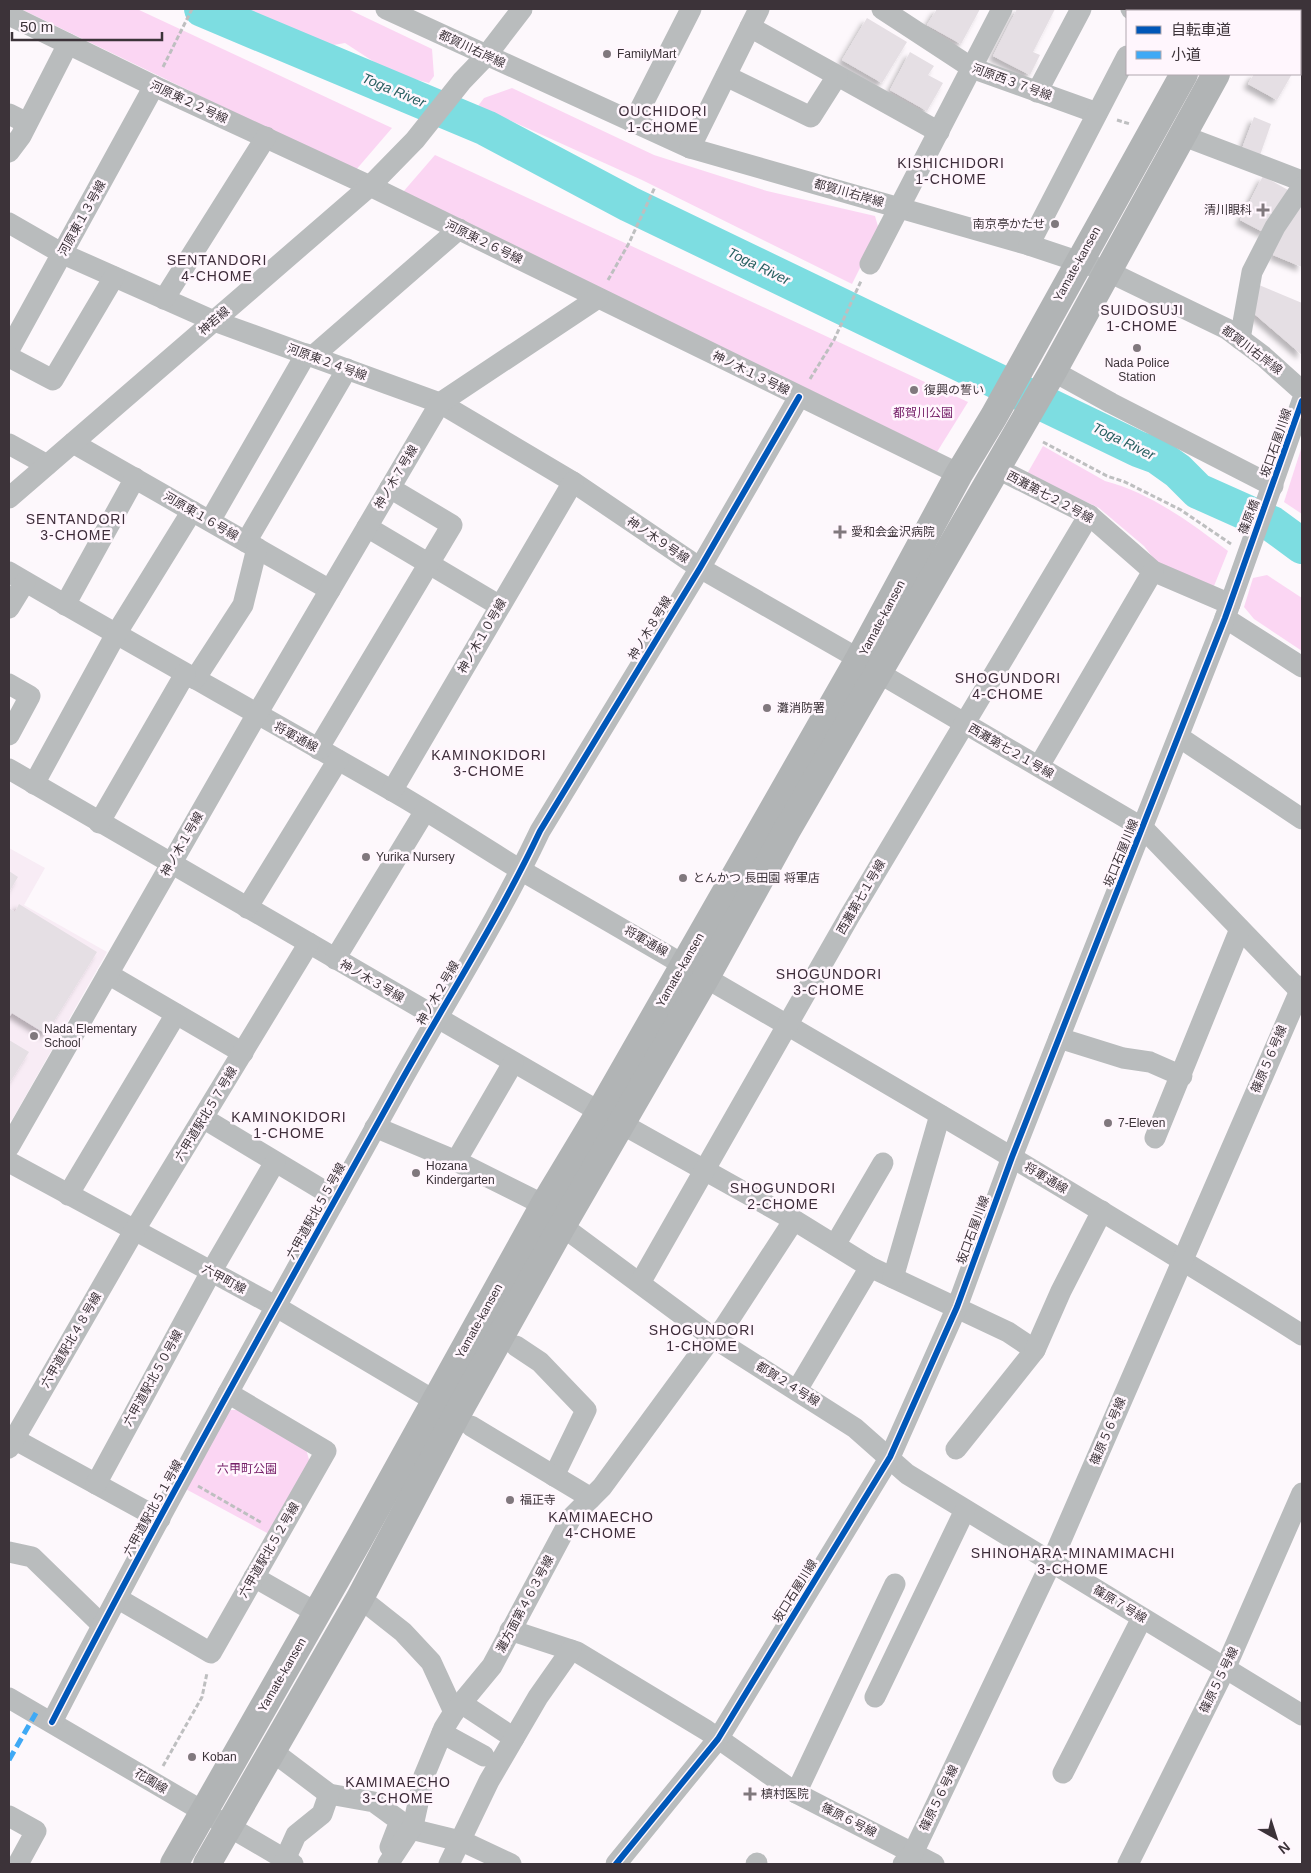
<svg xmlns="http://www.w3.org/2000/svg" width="1311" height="1873" viewBox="0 0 1311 1873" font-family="Helvetica,'Noto Sans JP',sans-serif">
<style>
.built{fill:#f8ecf5}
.green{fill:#fbd6f3}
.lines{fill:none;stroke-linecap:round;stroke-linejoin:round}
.river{stroke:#7ddde1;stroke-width:36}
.building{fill:#e5dfe4;filter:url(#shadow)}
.path{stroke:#bebfc0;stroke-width:3;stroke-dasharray:5 2.5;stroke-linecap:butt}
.minor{stroke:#b9bcbd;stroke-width:21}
.major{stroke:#b1b4b5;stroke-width:28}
.quiet{stroke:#3fa9f5;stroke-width:5;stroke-dasharray:10 5;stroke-linecap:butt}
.cycleway-casing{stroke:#fff6fd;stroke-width:9}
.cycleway{stroke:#0057b8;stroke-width:6}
.poi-dot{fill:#80787d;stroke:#fff6fd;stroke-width:2}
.labels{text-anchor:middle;stroke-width:5;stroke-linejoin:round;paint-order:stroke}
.street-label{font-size:12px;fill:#3c3339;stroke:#fff6fd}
.poi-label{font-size:12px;fill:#3c3339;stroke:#fff6fd;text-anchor:start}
.park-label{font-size:12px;fill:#762069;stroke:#fff6fd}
.water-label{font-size:14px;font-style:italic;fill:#275f60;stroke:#fff6fd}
.neighbourhood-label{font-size:14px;letter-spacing:1px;fill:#3e2d3a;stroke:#fff6fd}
</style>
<defs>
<filter id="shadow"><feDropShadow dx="-4.5" dy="4.5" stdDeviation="2.5" flood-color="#0004"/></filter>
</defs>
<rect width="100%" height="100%" fill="#fdf8fc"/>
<polygon class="built" points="9,848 45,868 24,905 107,952 12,1120 9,1121"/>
<g class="green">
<polygon points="21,9 137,9 392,128 355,171"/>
<polygon points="247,9 348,9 432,49 434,76 429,83 391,73 345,43 328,46"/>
<polygon points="512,88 654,155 767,191 875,216 879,230 852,284 642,180 478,106 484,98"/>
<polygon points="435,155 968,402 937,452 403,192"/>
<path d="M1043,446l62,35c46,12 86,42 123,70l-14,35 -56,-22 -14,-18 -45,-38 -72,-34z"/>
<polygon points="1302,446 1302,514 1284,502"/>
<polygon points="1267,575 1302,598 1302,651 1254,619 1244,607 1253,578"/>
<polygon points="224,1410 239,1410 306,1449 310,1463 269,1534 182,1487"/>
</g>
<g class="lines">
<polyline class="river" points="202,9 486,128 629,204 1138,449 1157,456 1178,471 1198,491 1272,524 1302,546"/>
</g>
<g class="building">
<polygon points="937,9 980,9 961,44 927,25"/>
<polygon points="1017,9 1055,9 1033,52 1040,55 1030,75 993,56"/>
<polygon points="1290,9 1302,9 1302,55 1300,60 1300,11 1289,11"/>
<polygon points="867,18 907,42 882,83 842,60"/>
<polygon points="910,52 934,66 928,75 943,83 927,111 890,90"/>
<polygon points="1254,74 1292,74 1277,100 1248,84"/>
<polygon points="1254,117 1271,124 1259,158 1241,151"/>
<polygon points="1263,176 1288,190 1265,233 1240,220"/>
<polygon points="1295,201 1302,204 1302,267 1273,255"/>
<polygon points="1259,285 1302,303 1302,355 1251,311"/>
<polygon points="9,871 18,877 9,892"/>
<polygon points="19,904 97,952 46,1034 12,1013 9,1017 9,908 15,912"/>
<polygon points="9,1040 29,1052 10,1082 9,1081"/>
</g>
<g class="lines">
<g class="path">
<polyline points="163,67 192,9"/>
<polyline points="1117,120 1130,124"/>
<polyline points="608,280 629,243 655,187"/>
<polyline points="810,379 834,340 861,281"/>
<polyline points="1043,442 1107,476 1125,482 1181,510 1231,544"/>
<polyline points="198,1486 262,1523"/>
<polyline points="163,1766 202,1697 207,1673"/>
</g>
<g class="minor">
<polyline points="386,9 690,148 1029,245 1107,271 1227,329 1263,356 1302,391"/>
<polyline points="882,9 972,68 1097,113"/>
<polyline points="1131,9 1135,11"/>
<polyline points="1151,11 1152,9"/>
<polyline points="9,15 154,86 370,186 959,474"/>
<polyline points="750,27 939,132"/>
<polyline points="726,76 811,117 837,76"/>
<polyline points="1037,92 1081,9"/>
<polyline points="9,114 27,123"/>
<polyline points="633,123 691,9"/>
<polyline points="1181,135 1302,181"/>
<polyline points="690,148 759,9"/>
<polyline points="9,152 21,136 68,44"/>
<polyline points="9,223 63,254 214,321 440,403 573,482 700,568 859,659 879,673 1143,828 1302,993"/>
<polyline points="1029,245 1127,56"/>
<polyline points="870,264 1002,9"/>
<polyline points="164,299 266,137"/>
<polyline points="1240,339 1252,272 1275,227 1302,187"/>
<polyline points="9,350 154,86"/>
<polyline points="313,356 459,229"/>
<polyline points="9,357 53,380 114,277"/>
<polyline points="1053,371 1111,403 1273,486"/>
<polyline points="73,443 330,590"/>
<polyline points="9,444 47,465"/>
<polyline points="996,468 1089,515 1153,571 1230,604"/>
<polyline points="9,498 370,186 415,140 462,81 486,56 522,9"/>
<polyline points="210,521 306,354"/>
<polyline points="367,527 500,606"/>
<polyline points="246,542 347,369"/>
<path d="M9,572c126,74 254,144 380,217 46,26 90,56 135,83 261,152 523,302 778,463"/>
<polyline points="65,605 135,478"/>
<polyline points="9,608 25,582"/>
<polyline points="1225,618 1302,667"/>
<polyline points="195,679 243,605 257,548"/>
<polyline points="9,684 30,696 9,735"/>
<polyline points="1179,737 1302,819"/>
<polyline points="318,749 452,525 390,488"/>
<polyline points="1039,766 1153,571"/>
<polyline points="9,769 600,1112"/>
<polyline points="34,784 116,634 192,511"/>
<polyline points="392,791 573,482"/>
<polyline points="99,823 185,674"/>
<polyline points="247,908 338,760"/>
<polyline points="335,959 425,811"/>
<polyline points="108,974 243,1053"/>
<polyline points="1059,1038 1123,1058 1150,1062 1182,1076"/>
<polyline points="203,1118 336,1198"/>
<polyline points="622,1124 794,1220 870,1267 1008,1332 1035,1350 956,1449"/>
<polyline points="375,1127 456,1161 544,1205"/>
<polyline points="1155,1138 1240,929"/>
<polyline points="9,1147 257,714 440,403 598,298"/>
<polyline points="456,1161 513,1063"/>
<polyline points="9,1162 275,1306 435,1401"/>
<polyline points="68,1195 176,1014"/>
<polyline points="562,1226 712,1337 855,1428 907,1474 1302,1715"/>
<polyline points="835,1245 883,1163"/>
<polyline points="893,1278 940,1115"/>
<polyline points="640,1283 849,917 1089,515"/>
<polyline points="516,1346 540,1362 586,1410 554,1476"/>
<polyline points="1035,1350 1061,1291 1102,1211"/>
<polyline points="797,1390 870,1267"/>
<polyline points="471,1426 591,1498"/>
<polyline points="14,1439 160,1519"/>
<polyline points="9,1448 134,1231 309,943"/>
<polyline points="96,1484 211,1272 275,1162"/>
<polyline points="9,1552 32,1557 102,1625"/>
<polyline points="254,1577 317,1613"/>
<polyline points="117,1598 211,1653 326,1451 228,1393"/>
<polyline points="360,1598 403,1632 431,1662 454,1712"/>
<polyline points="510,1630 577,1652 706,1730 796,1793 934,1864"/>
<polyline points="875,1697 965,1510"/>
<polyline points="9,1698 293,1864"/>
<polyline points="461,1703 514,1738"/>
<path d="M52,1722c109,-212 226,-419 342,-628 48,-87 103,-172 146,-263l160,-263 99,-171"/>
<polyline points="442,1733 484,1756"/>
<polyline points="272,1751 329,1794 374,1802 400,1821 390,1847"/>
<polyline points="1063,1773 1142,1618"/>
<polyline points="796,1793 895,1584"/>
<polyline points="9,1816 36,1831 18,1864"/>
<polyline points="411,1829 464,1842 511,1864"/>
<polyline points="283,1864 296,1835 322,1814 329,1794"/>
<polyline points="388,1864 413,1826 424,1776 444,1728 454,1712 492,1666 571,1518 602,1487 712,1337 723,1329 794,1220"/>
<polyline points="449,1864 489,1781 538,1697 571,1650"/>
<polyline points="616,1864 718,1739 890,1457 957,1307 1012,1157 1225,618 1302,401"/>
<polyline points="756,1864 757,1863"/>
<polyline points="903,1864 913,1853 1051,1563 1302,986"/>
<polyline points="1128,1864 1225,1669 1302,1493"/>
</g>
<g class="major">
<polyline points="1219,11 1221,9"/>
<polyline points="1251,11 1253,9"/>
<polyline points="174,1864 359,1539 544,1205 600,1112 859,659 959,474 994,416 1184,74"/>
<polyline points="207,1864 360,1598 456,1416 562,1226 706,977 787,830 1053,371 1216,74"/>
</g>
<polyline class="quiet" points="9,1760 36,1713"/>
<g class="cycleway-casing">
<g id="cycleway">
<path d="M52,1722c109,-212 226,-419 342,-628 48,-87 103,-172 146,-263l160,-263 99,-171"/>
<polyline points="616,1864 718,1739 890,1457 957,1307 1012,1157 1225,618 1302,401"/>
</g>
</g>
<use href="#cycleway" class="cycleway"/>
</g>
<g class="poi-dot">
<circle cx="607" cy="54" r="5"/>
<path d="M1260.5 202.5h5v5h5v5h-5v5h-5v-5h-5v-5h5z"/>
<circle cx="1055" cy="224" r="5"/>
<circle cx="1137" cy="348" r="5"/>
<circle cx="914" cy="390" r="5"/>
<path d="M837.5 524.5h5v5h5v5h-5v5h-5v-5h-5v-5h5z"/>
<circle cx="767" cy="708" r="5"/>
<circle cx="366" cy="857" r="5"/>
<circle cx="683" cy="878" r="5"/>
<circle cx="34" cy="1036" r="5"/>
<circle cx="1108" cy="1123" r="5"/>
<circle cx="416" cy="1173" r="5"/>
<circle cx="510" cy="1500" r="5"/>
<circle cx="192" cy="1757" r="5"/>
<path d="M747.5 1786.5h5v5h5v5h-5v5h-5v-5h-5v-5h5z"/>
</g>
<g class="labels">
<g class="street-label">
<text transform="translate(472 49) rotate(25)" y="4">都賀川右岸線</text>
<text transform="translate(1012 82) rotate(20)" y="4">河原西３７号線</text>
<text transform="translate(189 102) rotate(25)" y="4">河原東２２号線</text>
<text transform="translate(849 193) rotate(16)" y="4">都賀川右岸線</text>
<text transform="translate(82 218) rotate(-61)" y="4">河原東１３号線</text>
<text transform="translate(484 242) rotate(26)" y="4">河原東２６号線</text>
<text transform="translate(1077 264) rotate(-61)" y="4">Yamate-kansen</text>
<text transform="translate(214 321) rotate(-41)" y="4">神若線</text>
<text transform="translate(1252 350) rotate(37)" y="4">都賀川右岸線</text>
<text transform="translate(327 362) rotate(20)" y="4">河原東２４号線</text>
<text transform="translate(751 373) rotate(26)" y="4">神ノ木１３号線</text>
<text transform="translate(1276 443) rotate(-71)" y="4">坂口石屋川線</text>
<text transform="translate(396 477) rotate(-59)" y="4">神ノ木７号線</text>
<text transform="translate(1050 497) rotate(28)" y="4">西灘第七２２号線</text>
<text transform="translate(201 516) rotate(30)" y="4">河原東１６号線</text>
<text transform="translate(1249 517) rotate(-69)" y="4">篠原橋</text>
<text transform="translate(658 540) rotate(34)" y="4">神ノ木９号線</text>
<text transform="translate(882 618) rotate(-62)" y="4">Yamate-kansen</text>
<text transform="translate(650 628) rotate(-59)" y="4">神ノ木８号線</text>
<text transform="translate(482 636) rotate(-60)" y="4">神ノ木１０号線</text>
<text transform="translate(296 737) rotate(29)" y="4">将軍通線</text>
<text transform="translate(1011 751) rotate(30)" y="4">西灘第七２１号線</text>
<text transform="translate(182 844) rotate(-60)" y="4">神ノ木１号線</text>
<text transform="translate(1121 853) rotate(-68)" y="4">坂口石屋川線</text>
<text transform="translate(861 897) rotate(-60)" y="4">西灘第七１号線</text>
<text transform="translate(646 941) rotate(30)" y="4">将軍通線</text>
<text transform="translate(680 970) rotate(-60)" y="4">Yamate-kansen</text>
<text transform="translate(372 981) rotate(30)" y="4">神ノ木３号線</text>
<text transform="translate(438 993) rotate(-60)" y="4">神ノ木２号線</text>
<text transform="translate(1269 1059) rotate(-67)" y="4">篠原５６号線</text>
<text transform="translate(206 1114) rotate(-59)" y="4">六甲道駅北５７号線</text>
<text transform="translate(1046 1178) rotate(31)" y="4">将軍通線</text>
<text transform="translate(316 1211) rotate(-61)" y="4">六甲道駅北５５号線</text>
<text transform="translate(973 1230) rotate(-70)" y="4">坂口石屋川線</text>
<text transform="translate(224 1279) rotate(28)" y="4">六甲町線</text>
<text transform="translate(479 1321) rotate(-61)" y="4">Yamate-kansen</text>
<text transform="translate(71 1340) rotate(-60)" y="4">六甲道駅北４８号線</text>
<text transform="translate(153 1378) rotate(-61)" y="4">六甲道駅北５０号線</text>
<text transform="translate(788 1384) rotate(32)" y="4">都賀２４号線</text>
<text transform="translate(1108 1431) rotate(-67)" y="4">篠原５６号線</text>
<text transform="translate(153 1508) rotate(-61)" y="4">六甲道駅北５１号線</text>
<text transform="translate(269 1550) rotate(-60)" y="4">六甲道駅北５２号線</text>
<text transform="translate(795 1591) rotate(-58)" y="4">坂口石屋川線</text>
<text transform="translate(525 1604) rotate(-62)" y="4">灘方面第４６３号線</text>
<text transform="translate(1120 1604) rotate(31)" y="4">篠原７号線</text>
<text transform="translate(282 1675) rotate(-60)" y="4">Yamate-kansen</text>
<text transform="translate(1219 1680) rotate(-64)" y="4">篠原５５号線</text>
<text transform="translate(151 1781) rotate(31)" y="4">花園線</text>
<text transform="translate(939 1798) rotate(-64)" y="4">篠原５６号線</text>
<text transform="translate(849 1820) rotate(27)" y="4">篠原６号線</text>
</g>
<g class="poi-label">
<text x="617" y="58">FamilyMart</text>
<text x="1252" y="214" text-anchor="end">清川眼科</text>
<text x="1045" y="228" text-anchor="end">南京亭かたせ</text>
<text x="1137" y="367" text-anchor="middle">Nada Police<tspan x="1137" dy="14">Station</tspan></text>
<text x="924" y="394">復興の誓い</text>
<text x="851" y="536">愛和会金沢病院</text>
<text x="777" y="712">灘消防署</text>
<text x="376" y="861">Yurika Nursery</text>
<text x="693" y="882">とんかつ 長田園 将軍店</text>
<text x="44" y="1033">Nada Elementary<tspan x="44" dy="14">School</tspan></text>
<text x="1118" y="1127">7-Eleven</text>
<text x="426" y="1170">Hozana<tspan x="426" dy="14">Kindergarten</tspan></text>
<text x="520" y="1504">福正寺</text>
<text x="202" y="1761">Koban</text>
<text x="761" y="1798">槙村医院</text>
</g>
<g class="park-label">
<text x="923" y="417">都賀川公園</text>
<text x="247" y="1473">六甲町公園</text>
</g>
<g class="water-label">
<text transform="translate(394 90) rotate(23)" y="5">Toga River</text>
<text transform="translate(759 266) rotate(26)" y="5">Toga River</text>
<text transform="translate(1124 441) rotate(26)" y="5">Toga River</text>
</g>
<g class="neighbourhood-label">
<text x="663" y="116">OUCHIDORI<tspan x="663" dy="16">1-CHOME</tspan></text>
<text x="951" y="168">KISHICHIDORI<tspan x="951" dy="16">1-CHOME</tspan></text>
<text x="217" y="265">SENTANDORI<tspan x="217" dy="16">4-CHOME</tspan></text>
<text x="1142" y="315">SUIDOSUJI<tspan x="1142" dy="16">1-CHOME</tspan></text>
<text x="76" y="524">SENTANDORI<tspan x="76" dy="16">3-CHOME</tspan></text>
<text x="1008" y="683">SHOGUNDORI<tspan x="1008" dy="16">4-CHOME</tspan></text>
<text x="489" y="760">KAMINOKIDORI<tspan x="489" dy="16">3-CHOME</tspan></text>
<text x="829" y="979">SHOGUNDORI<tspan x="829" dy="16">3-CHOME</tspan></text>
<text x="289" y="1122">KAMINOKIDORI<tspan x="289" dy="16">1-CHOME</tspan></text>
<text x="783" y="1193">SHOGUNDORI<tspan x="783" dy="16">2-CHOME</tspan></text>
<text x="702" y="1335">SHOGUNDORI<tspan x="702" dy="16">1-CHOME</tspan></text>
<text x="601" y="1522">KAMIMAECHO<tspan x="601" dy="16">4-CHOME</tspan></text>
<text x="1073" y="1558">SHINOHARA-MINAMIMACHI<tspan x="1073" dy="16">3-CHOME</tspan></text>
<text x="398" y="1787">KAMIMAECHO<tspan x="398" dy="16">3-CHOME</tspan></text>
</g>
</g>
<rect width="1311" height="1873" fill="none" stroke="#3c3339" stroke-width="20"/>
<rect x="1126" y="10" width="175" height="65" fill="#fff6fd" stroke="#b1a8af"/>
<rect x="1136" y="26" width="25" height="8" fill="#0057b8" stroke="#b1a8af"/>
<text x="1171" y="35" font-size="15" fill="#3c3339">自転車道</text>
<rect x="1136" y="51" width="25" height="8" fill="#3fa9f5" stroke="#b1a8af"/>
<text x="1171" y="60" font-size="15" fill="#3c3339">小道</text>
<g transform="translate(1276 1838) rotate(141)" stroke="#fff6fd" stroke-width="4" paint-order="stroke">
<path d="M0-4L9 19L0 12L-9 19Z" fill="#3c3339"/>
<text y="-8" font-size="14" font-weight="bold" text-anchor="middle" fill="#3c3339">N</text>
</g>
<path d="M12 32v8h150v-8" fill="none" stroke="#3c3339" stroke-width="2.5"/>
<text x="20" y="32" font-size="15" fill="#3c3339" stroke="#fff6fd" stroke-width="4" paint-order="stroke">50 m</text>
</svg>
